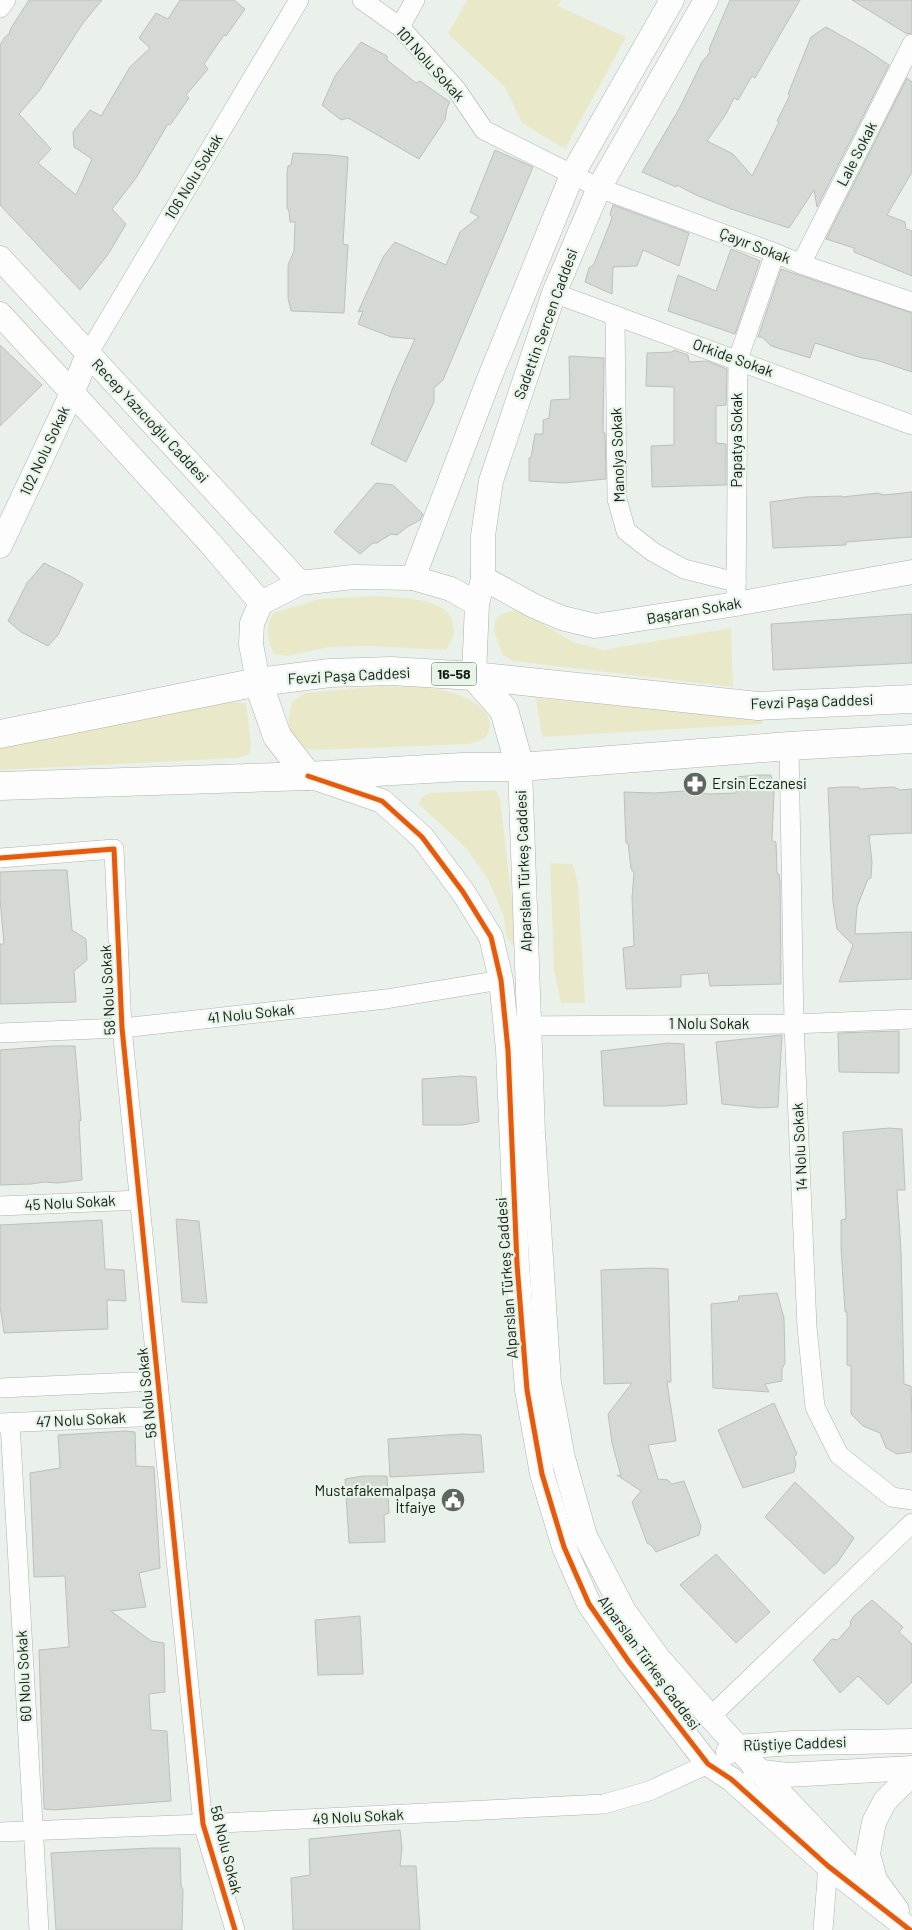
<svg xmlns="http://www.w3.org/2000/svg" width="912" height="1930" viewBox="0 0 912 1930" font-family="Barlow,sans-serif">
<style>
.green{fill:#e9e9ca}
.building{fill:#d5d9d4;stroke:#bcc0bb}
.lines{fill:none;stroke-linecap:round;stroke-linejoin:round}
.minor-casing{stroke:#aeb2ae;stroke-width:20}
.tertiary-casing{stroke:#aeb2ae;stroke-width:25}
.primary-casing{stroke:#aeb2ae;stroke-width:29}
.minor{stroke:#fcfdfc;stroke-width:19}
.tertiary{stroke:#fcfdfc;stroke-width:24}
.primary{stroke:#fcfdfc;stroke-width:28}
.cycleway-casing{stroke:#e7f4e8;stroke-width:8}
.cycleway{stroke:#e8590c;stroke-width:5}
.labels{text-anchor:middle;stroke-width:4.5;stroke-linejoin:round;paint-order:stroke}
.shield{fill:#e7f4e8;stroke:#535b54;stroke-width:1}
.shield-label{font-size:14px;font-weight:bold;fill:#141914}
.street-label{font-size:15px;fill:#141914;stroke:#e7f4e8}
.poi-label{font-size:15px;fill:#141914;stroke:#e7f4e8;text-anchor:start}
</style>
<rect width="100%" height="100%" fill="#eaf1eb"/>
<g class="green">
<polygon points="467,0 561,0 558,6 626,37 565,149 522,123 505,87 448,34"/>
<path d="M378,596c20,2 64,1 74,23 1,5 2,12 2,16l-8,15 -77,-4 -40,1 -42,9 -13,-2c-7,-16 -9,-25 -1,-41l47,-14z"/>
<polygon points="518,609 573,642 603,650 731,628 733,687 513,661 503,655 494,632 495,620 502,614"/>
<path d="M379,686c21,1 43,0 62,4 19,4 55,16 48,41 -1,3 -4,7 -6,9l-14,4 -156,6 -16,-4c-12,-17 -9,-24 -5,-44l13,-9z"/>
<polygon points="536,698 762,719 762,724 542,737"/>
<polygon points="229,702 246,703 251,744 250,754 235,758 0,770 0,745"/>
<polygon points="496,790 500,799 517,943 512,945 506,936 504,916 487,878 466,848 419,804 421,798 429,793"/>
<polygon points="550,863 573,864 578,883 585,1003 561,1003 554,970"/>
</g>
<g class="building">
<polygon points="29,0 102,0 83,23 39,91 19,114 51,149 38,163 76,195 92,159 74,147 73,132 90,110 101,116 130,67 150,48 139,38 156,13 168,19 180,0 234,0 245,9 226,36 224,35 204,64 208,69 186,95 189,98 170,125 168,124 136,178 112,209 126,224 109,253 80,290 0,205 0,45 5,37 9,34 11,28"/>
<polygon points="730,0 800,0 755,78 752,76 738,100 734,98 726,114 707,141 733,154 752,176 779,122 777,121 790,95 788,94 811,37 826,27 865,49 889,65 817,207 814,190 789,228 734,210 696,195 677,185 676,187 642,172 679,109 702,62 710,52 709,49"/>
<polygon points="852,0 912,0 912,33 907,34"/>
<polygon points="361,42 387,56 387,60 416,83 420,81 450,102 447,108 445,120 419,159 348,118 341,120 322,105 335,76"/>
<polygon points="907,78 912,82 912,172 887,215 905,222 906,229 912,231 912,276 854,252 854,248 826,239"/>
<polygon points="495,150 533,167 443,380 434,388 434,402 406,462 371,444 394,385 415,339 391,337 358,324 363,311 358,312 383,257 395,242 446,265 460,232 479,217 470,212"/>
<polygon points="293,153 331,155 348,157 343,244 348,245 344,313 291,311 288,298 288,265 294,251 295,222 290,222 289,211 287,208 287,173 288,166 291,165"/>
<polygon points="613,205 689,233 679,266 643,250 637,266 613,267 612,294 585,282 589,268 594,264 612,218 610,214"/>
<polygon points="731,249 760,261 735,334 668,311 678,275 716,291"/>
<polygon points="781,269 912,313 912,372 876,360 862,358 815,343 810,358 771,346 762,337 758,337"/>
<polygon points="0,345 42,385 0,426"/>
<polygon points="674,350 688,355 689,362 707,361 727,369 726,405 716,406 716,443 726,444 726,485 652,487 651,446 674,445 674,387 646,386 647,353 672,352"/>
<polygon points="569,356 604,358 603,433 605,433 606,479 564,483 529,481 529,458 531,457 535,434 543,434 543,420 549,418 551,400 570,399"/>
<polygon points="376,483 393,485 423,514 420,520 407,527 397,535 391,534 377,543 373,543 360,554 334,532"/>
<polygon points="912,492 912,537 846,542 846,545 773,548 770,502 806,497 842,496 842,497 878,493 884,495"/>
<polygon points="44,563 72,577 83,584 58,635 48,646 21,632 8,621 27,583"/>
<polygon points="912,614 912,663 773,670 771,624"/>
<polygon points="756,775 771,775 774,791 772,841 776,842 777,874 779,874 780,882 781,984 710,986 708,973 681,975 681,987 626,989 623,948 634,946 632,898 634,873 631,869 628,843 626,843 624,792 654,793 684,791 709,794 736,793 737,777"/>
<polygon points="841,787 859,787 859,789 894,787 900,790 912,789 912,833 869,835 872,862 871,878 868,879 857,907 855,934 912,932 912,979 839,982 853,945 837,929 833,902 828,788"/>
<polygon points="48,870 67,870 72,930 86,939 87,960 74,971 76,1002 0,1004 0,944 4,944 0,899 0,872"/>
<polygon points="899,1031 899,1073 839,1072 838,1033"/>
<polygon points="782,1035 778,1107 760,1108 722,1104 716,1042"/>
<polygon points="669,1043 684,1044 687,1104 664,1106 604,1106 601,1051"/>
<polygon points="53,1046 75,1046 81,1121 79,1120 82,1180 58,1183 44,1182 31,1184 0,1185 0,1050"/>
<polygon points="461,1076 476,1077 479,1122 462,1125 423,1125 422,1079"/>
<polygon points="889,1128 902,1129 905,1190 897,1190 901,1251 904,1384 911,1386 912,1423 912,1452 897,1454 886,1448 880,1433 863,1426 851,1414 851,1366 847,1365 847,1312 845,1312 841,1247 841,1220 846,1219 843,1132"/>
<polygon points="176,1219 199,1221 207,1303 182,1302"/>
<polygon points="102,1220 105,1269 124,1270 126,1301 107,1300 108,1329 4,1333 0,1306 0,1225"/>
<polygon points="652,1268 668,1269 671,1382 667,1382 676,1441 648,1445 658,1479 668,1480 672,1484 684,1481 701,1526 699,1535 656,1552 651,1545 647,1543 632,1502 641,1491 617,1475 621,1476 612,1443 608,1414 632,1383 604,1384 601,1270"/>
<polygon points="777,1293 784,1318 785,1363 782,1369 782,1381 765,1384 769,1392 713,1388 711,1304 738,1301 739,1296"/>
<polygon points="774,1403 797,1454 794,1457 796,1464 794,1472 743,1488 718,1430"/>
<polygon points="125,1431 135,1432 136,1466 154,1467 160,1568 139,1573 146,1607 111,1611 151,1641 164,1643 165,1692 149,1694 151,1730 167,1731 171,1801 54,1810 44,1809 39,1650 69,1647 65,1576 34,1577 30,1473 60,1468 58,1435"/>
<polygon points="462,1434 481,1435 484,1472 390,1477 388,1439"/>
<polygon points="363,1476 387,1476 389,1513 384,1515 385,1542 349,1543 345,1479"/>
<polygon points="795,1482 854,1538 837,1563 824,1574 765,1517"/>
<polygon points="716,1554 770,1612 736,1643 680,1585"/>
<polygon points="872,1600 903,1627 899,1632 912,1644 912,1682 888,1705 858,1676 840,1693 813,1660 832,1639 838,1640 851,1625 850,1622 854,1616"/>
<polygon points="360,1616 363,1674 318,1675 315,1620"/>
<polygon points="400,1830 402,1848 400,1866 416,1866 420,1930 293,1930 291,1878 310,1875 309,1839"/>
<polygon points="151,1848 180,1848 181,1885 183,1890 182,1930 56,1930 51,1853"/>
</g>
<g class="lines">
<g class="minor-casing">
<g id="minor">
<polyline points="362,0 400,27 456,89 484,130 599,188 775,253 801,264 912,302"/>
<polyline points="0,8 6,0"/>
<polyline points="400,27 415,0"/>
<polyline points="801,264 912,44"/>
<polyline points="554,293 912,425"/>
<polyline points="615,315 617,499 626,531 653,552 684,569 736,582"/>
<polyline points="88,354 299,0"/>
<polyline points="736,604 738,359 775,253"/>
<polyline points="789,746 794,1024 807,1327 815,1407 839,1455 892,1497 912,1500"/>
<polyline points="0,858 114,849 122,1028 203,1824 235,1930"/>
<polyline points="516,1026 794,1024 912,1019"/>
<polyline points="0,1033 122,1028 386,999 501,980"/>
<polyline points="0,1206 140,1200"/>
<polyline points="0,1388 158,1381"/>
<polyline points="0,1423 162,1416"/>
<polyline points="10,1423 39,1930"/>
<polyline points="710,1717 912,1523"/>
<polyline points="0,1832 203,1824 604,1804 649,1791 708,1764"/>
<polyline points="823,1930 828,1866"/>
</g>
</g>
<g class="tertiary-casing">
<g id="tertiary">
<polyline points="0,258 300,583"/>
<polyline points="0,314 210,543 261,603"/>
<polyline points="0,546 73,391 88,354"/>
<polyline points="413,578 489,379 572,175 672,0"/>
<polyline points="483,578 534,606 562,618 595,626 736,604 912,572"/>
<polyline points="474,676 477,604 483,578 483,536 491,481 554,293 599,188 706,0"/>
<polyline points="258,682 251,644 252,623 261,603 300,583 353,577 413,578 451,589 477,604"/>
<polyline points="520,767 533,1133 549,1383 563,1458 585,1536 624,1611 659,1659 759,1771 852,1869"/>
<polyline points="312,777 382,801 422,837 463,892 491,937 501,980 508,1050 517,1264 527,1390 542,1474 564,1547 589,1604 629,1662 708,1764 731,1779 828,1866 910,1930"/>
<polyline points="728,1752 736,1747 794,1743 912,1741"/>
<polyline points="755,1771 787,1775 912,1768"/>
<polyline points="897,1910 875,1880 868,1854 874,1822 885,1801 909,1777 912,1776"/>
</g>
</g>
<g class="primary-casing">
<g id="primary">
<polyline points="474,676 504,710 520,767"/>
<polyline points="258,682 277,736 308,776"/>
<polyline points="0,734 258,682 330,673 391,671 474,676 758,706 912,699"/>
<polyline points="0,786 308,776 462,767 520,767 789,746 912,739"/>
</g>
</g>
<use href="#minor" class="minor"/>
<use href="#tertiary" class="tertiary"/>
<use href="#primary" class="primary"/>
<g class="cycleway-casing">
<g id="cycleway">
<polyline points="308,776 382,801 422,837 463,892 491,937 501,980 508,1050 517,1264 527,1390 542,1474 564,1547 589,1604 629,1662 708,1764 731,1779 828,1866 910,1930"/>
<polyline points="0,858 114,849 122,1028 203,1824 235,1930"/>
</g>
</g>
<use href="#cycleway" class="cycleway"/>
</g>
<defs>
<g id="pharmacy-disc" transform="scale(1.25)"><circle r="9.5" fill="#5f655f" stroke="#e7f4e8"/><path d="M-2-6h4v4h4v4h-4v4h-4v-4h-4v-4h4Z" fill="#fff"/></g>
<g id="civic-disc" transform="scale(1.25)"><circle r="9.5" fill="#5f655f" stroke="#e7f4e8"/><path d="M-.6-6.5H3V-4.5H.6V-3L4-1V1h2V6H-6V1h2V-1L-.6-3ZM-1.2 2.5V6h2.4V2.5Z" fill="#fff"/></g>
</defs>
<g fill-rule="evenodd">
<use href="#pharmacy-disc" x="695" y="784"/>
<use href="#civic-disc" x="453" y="1500"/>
</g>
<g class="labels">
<rect class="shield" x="431.5" y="662.5" width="45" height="23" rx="4"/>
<g class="shield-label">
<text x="454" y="679">16-58</text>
</g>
<g class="street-label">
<text transform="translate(430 64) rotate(48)" y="5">101 Nolu Sokak</text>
<text transform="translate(857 154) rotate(-63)" y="5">Lale Sokak</text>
<text transform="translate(194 177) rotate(-59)" y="5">106 Nolu Sokak</text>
<text transform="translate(755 246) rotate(21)" y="5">Çayır Sokak</text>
<text transform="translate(546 324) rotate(-70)" y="5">Sadettin Sercen Caddesi</text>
<text transform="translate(733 358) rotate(20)" y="5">Orkide Sokak</text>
<text transform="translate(150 421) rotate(47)" y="5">Recep Yazıcıoğlu Caddesi</text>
<text transform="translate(737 440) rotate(-90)" y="5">Papatya Sokak</text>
<text transform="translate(45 451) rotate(-65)" y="5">102 Nolu Sokak</text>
<text transform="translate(618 455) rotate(-92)" y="5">Manolya Sokak</text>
<text transform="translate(694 611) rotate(-10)" y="5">Başaran Sokak</text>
<text transform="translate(349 676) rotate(-3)" y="5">Fevzi Paşa Caddesi</text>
<text transform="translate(812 702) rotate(-2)" y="5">Fevzi Paşa Caddesi</text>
<text transform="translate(524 871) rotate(-92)" y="5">Alparslan Türkeş Caddesi</text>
<text transform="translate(108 990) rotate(-93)" y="5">58 Nolu Sokak</text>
<text transform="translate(251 1014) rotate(-6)" y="5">41 Nolu Sokak</text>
<text x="709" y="1029">1 Nolu Sokak</text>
<text transform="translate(800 1147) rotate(-93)" y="5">14 Nolu Sokak</text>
<text transform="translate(70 1203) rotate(-3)" y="5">45 Nolu Sokak</text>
<text transform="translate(507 1278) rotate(-94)" y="5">Alparslan Türkeş Caddesi</text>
<text transform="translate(147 1393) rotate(-96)" y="5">58 Nolu Sokak</text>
<text transform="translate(81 1420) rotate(-3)" y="5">47 Nolu Sokak</text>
<text transform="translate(649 1663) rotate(54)" y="5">Alparslan Türkeş Caddesi</text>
<text transform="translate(24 1676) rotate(-93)" y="5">60 Nolu Sokak</text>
<text transform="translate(795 1744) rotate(-2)" y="5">Rüştiye Caddesi</text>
<text transform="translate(358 1817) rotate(-3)" y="5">49 Nolu Sokak</text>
<text transform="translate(226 1850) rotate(76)" y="5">58 Nolu Sokak</text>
</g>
<g class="poi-label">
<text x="712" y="789">Ersin Eczanesi</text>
<text x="436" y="1496" text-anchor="end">Mustafakemalpaşa<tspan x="436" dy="17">İtfaiye</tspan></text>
</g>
</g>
</svg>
